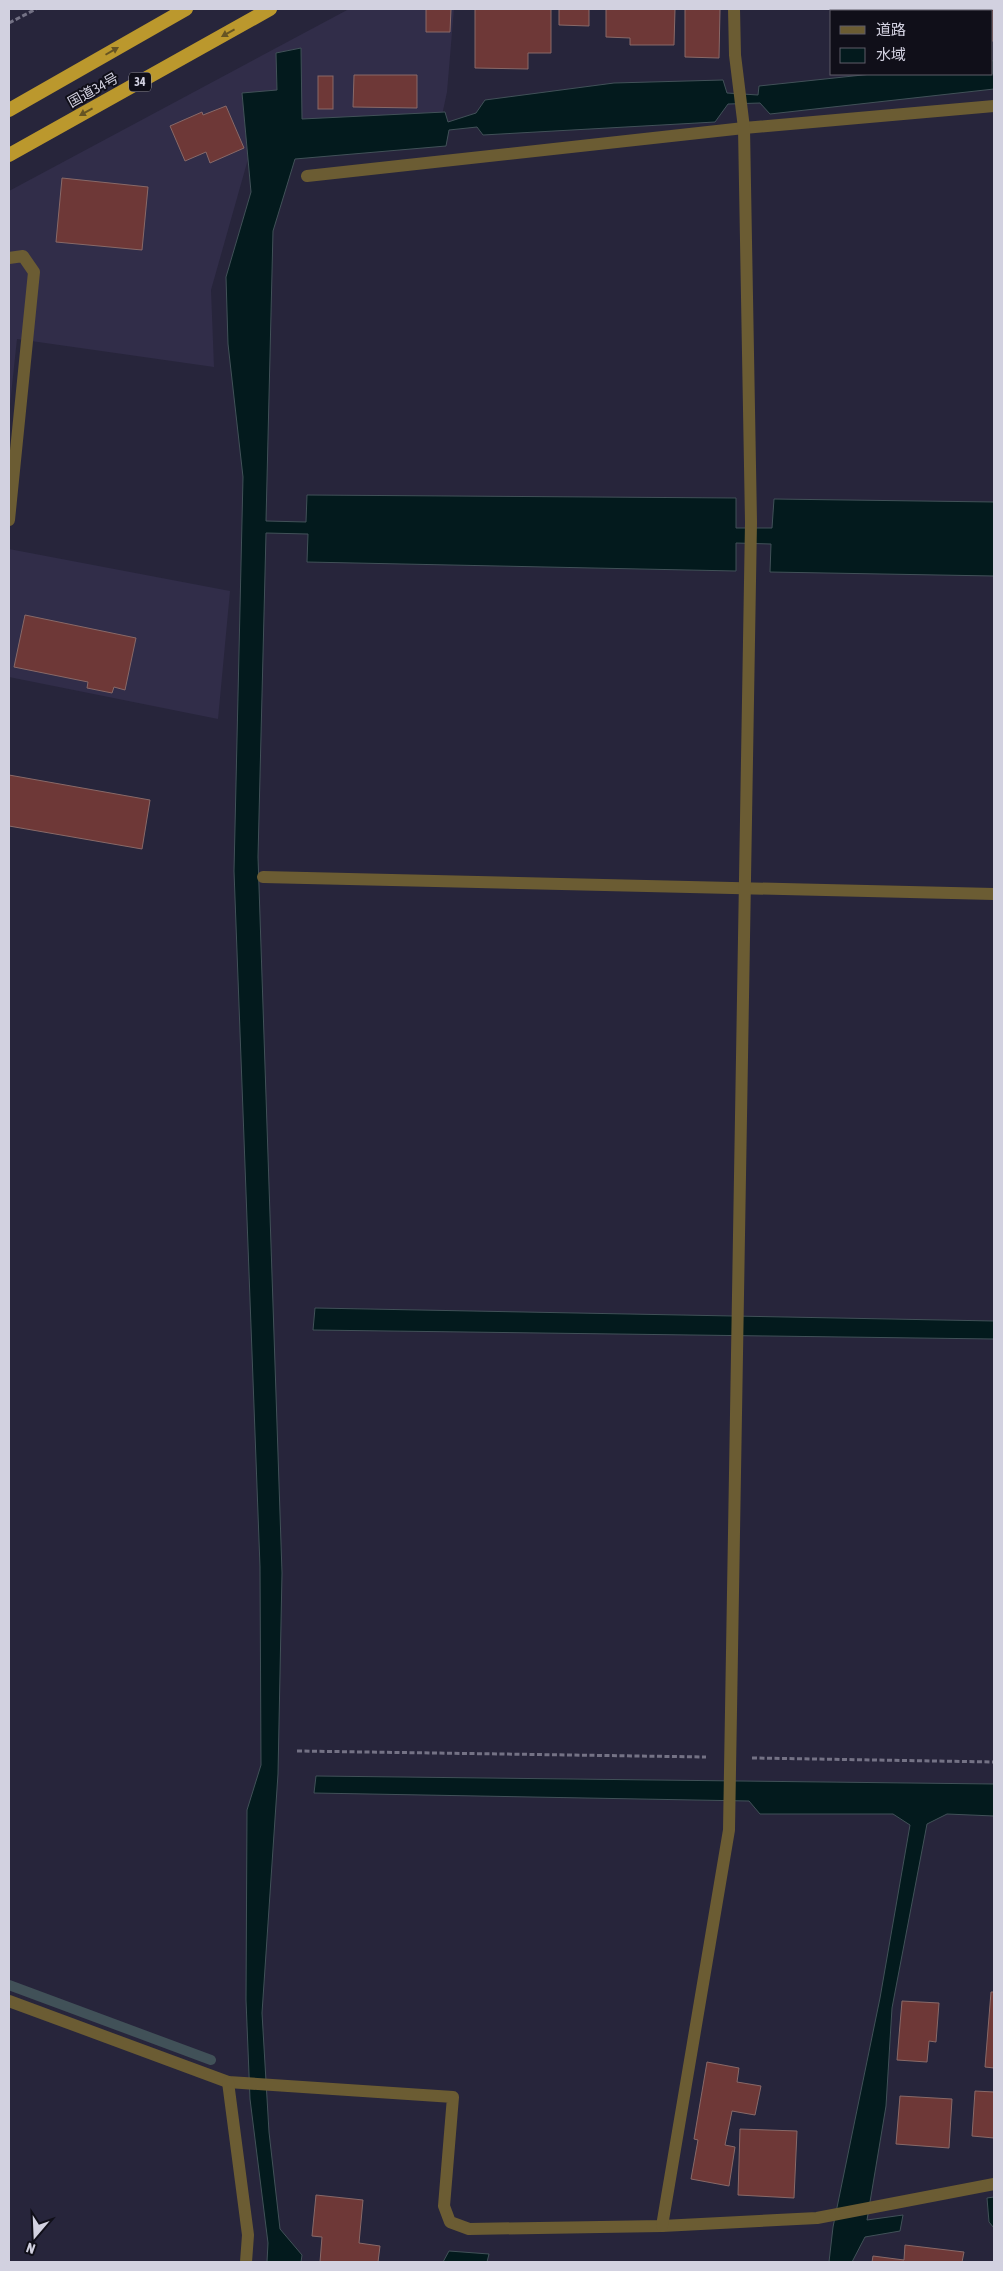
<svg xmlns="http://www.w3.org/2000/svg" width="1003" height="2271" viewBox="0 0 1003 2271" font-family="'Asap Condensed','Noto Sans JP',sans-serif">
<style>
.built{fill:#312d49}
.water{fill:#031a1d;stroke:#415158}
.lines{fill:none;stroke-linecap:round;stroke-linejoin:round}
.stream{stroke:#415158;stroke-width:10}
.building{fill:#6e3837;stroke:#886968}
.path{stroke:#747285;stroke-width:3;stroke-dasharray:5 2.5;stroke-linecap:butt}
.minor{stroke:#6b5c33;stroke-width:12}
.trunk{stroke:#bb982d;stroke-width:14}
.oneway{fill:#665423}
.labels{text-anchor:middle;stroke-width:4;stroke-linejoin:round;paint-order:stroke}
.shield{fill:#100f19;stroke:#9897a4;stroke-width:1}
.shield-label{font-size:12px;font-weight:bold;fill:#d2d1e0}
.street-label{font-size:14px;fill:#d2d1e0;stroke:#100f19}
</style>
<rect width="100%" height="100%" fill="#27253b"/>
<g class="built">
<polygon points="349,9 454,9 447,92 441,120 252,145 211,290 214,367 17,339 9,414 9,191"/>
<polygon points="9,549 230,591 218,719 9,677"/>
</g>
<g class="water">
<polygon points="301,48 302,119 445,112 448,122 476,113 485,100 614,83 723,80 727,93 758,95 759,86 872,74 992,74 992,61 994,60 994,89 770,114 760,103 728,104 715,122 483,135 477,127 449,130 446,146 295,159 273,231 266,521 306,522 307,495 736,498 736,528 772,528 774,499 994,502 994,576 770,572 771,544 736,543 736,571 307,562 308,534 266,533 258,857 282,1573 278,1774 262,2013 269,2132 280,2229 302,2255 301,2262 267,2262 268,2243 250,2099 246,2000 247,1810 261,1765 260,1567 234,871 243,477 228,344 226,277 251,192 242,93 277,90 276,53"/>
<polygon points="315,1308 994,1321 994,1339 313,1330"/>
<polygon points="316,1776 994,1784 994,1816 947,1814 927,1824 892,2008 886,2106 867,2220 903,2215 900,2231 865,2237 852,2262 829,2262 833,2227 880,1998 910,1825 893,1814 760,1814 749,1801 314,1793"/>
<polygon points="994,2197 994,2228 989,2222 987,2198"/>
<polygon points="449,2251 489,2254 487,2262 443,2262"/>
</g>
<g class="lines">
<polyline class="stream" points="9,1985 211,2060"/>
</g>
<g class="building">
<polygon points="426,9 451,9 450,32 426,32"/>
<polygon points="475,9 551,9 551,53 528,53 528,69 475,68"/>
<polygon points="559,9 589,9 589,26 559,25"/>
<polygon points="606,9 675,9 674,45 630,45 630,38 606,37"/>
<polygon points="685,9 720,9 719,58 685,57"/>
<polygon points="924,9 994,9 994,41 992,41 992,11 924,11"/>
<polygon points="354,75 417,75 417,108 353,107"/>
<rect x="318" y="76" width="15" height="33"/>
<polygon points="226,106 244,148 210,163 206,152 185,161 170,126 202,112 203,115"/>
<polygon points="62,178 148,187 142,250 56,242"/>
<polygon points="25,615 136,638 125,690 114,687 112,693 87,688 88,682 14,667"/>
<polygon points="9,775 150,800 142,849 9,826"/>
<polygon points="991,1992 994,1992 994,2068 985,2067"/>
<polygon points="902,2001 939,2003 936,2042 929,2041 927,2062 897,2060"/>
<polygon points="707,2062 739,2068 737,2082 761,2086 755,2115 732,2111 725,2145 735,2147 729,2186 691,2179 698,2140 694,2139"/>
<polygon points="975,2091 994,2092 994,2138 972,2136"/>
<polygon points="900,2096 952,2099 949,2148 896,2144"/>
<polygon points="740,2129 797,2131 794,2198 738,2195"/>
<polygon points="316,2195 363,2200 359,2243 380,2246 378,2262 320,2262 322,2237 312,2236"/>
<polygon points="905,2245 964,2252 962,2262 872,2262 873,2256 904,2260"/>
</g>
<g class="lines">
<g class="path">
<polyline points="9,23 36,9"/>
<polyline points="297,1751 706,1757"/>
<polyline points="752,1758 994,1762"/>
</g>
<g class="minor">
<polyline points="307,176 744,128 994,106"/>
<polyline points="9,258 23,256 34,272 9,520"/>
<polyline points="263,877 994,894"/>
<polyline points="9,2001 228,2082 453,2097 444,2206 450,2222 469,2229 662,2226 817,2218 994,2184"/>
<polyline points="228,2082 248,2235 246,2262"/>
<polyline points="662,2226 729,1830 751,522 744,128 735,55 734,9"/>
</g>
<g class="trunk">
<polyline points="9,110 186,9"/>
<polyline points="9,155 270,9"/>
</g>
</g>
<defs><path id="oneway-solid" d="M-6-.8H1V-3.2L6.5 0L1 3.2V.8H-6Z" transform="scale(1.25)"/></defs>
<g class="oneway">
<use href="#oneway-solid" transform="translate(228 33) rotate(151)"/>
<use href="#oneway-solid" transform="translate(112 51) rotate(-30)"/>
<use href="#oneway-solid" transform="translate(86 112) rotate(151)"/>
</g>
<g class="labels">
<rect class="shield" x="129" y="72.5" width="22" height="19" rx="4"/>
<g class="shield-label">
<text x="140" y="86">34</text>
</g>
<g class="street-label">
<text transform="translate(93 90) rotate(-29)" y="5">国道34号</text>
</g>
</g>
<rect width="1003" height="2271" fill="none" stroke="#d2d1e0" stroke-width="20"/>
<rect x="830" y="10" width="162" height="65" fill="#100f19" stroke="#5e5d69"/>
<rect x="840" y="26" width="25" height="8" fill="#6b5c33" stroke="#5e5d69"/>
<text x="876" y="35" font-size="15" fill="#d2d1e0">道路</text>
<rect x="840" y="48" width="25" height="15" fill="#031a1d" stroke="#5e5d69"/>
<text x="876" y="60" font-size="15" fill="#d2d1e0">水域</text>
<g transform="translate(35 2236) rotate(199)" stroke="#100f19" stroke-width="4" paint-order="stroke">
<path d="M0-4L9 19L0 12L-9 19Z" fill="#d2d1e0"/>
<text y="-8" font-size="14" font-weight="bold" text-anchor="middle" fill="#d2d1e0">N</text>
</g>
</svg>
